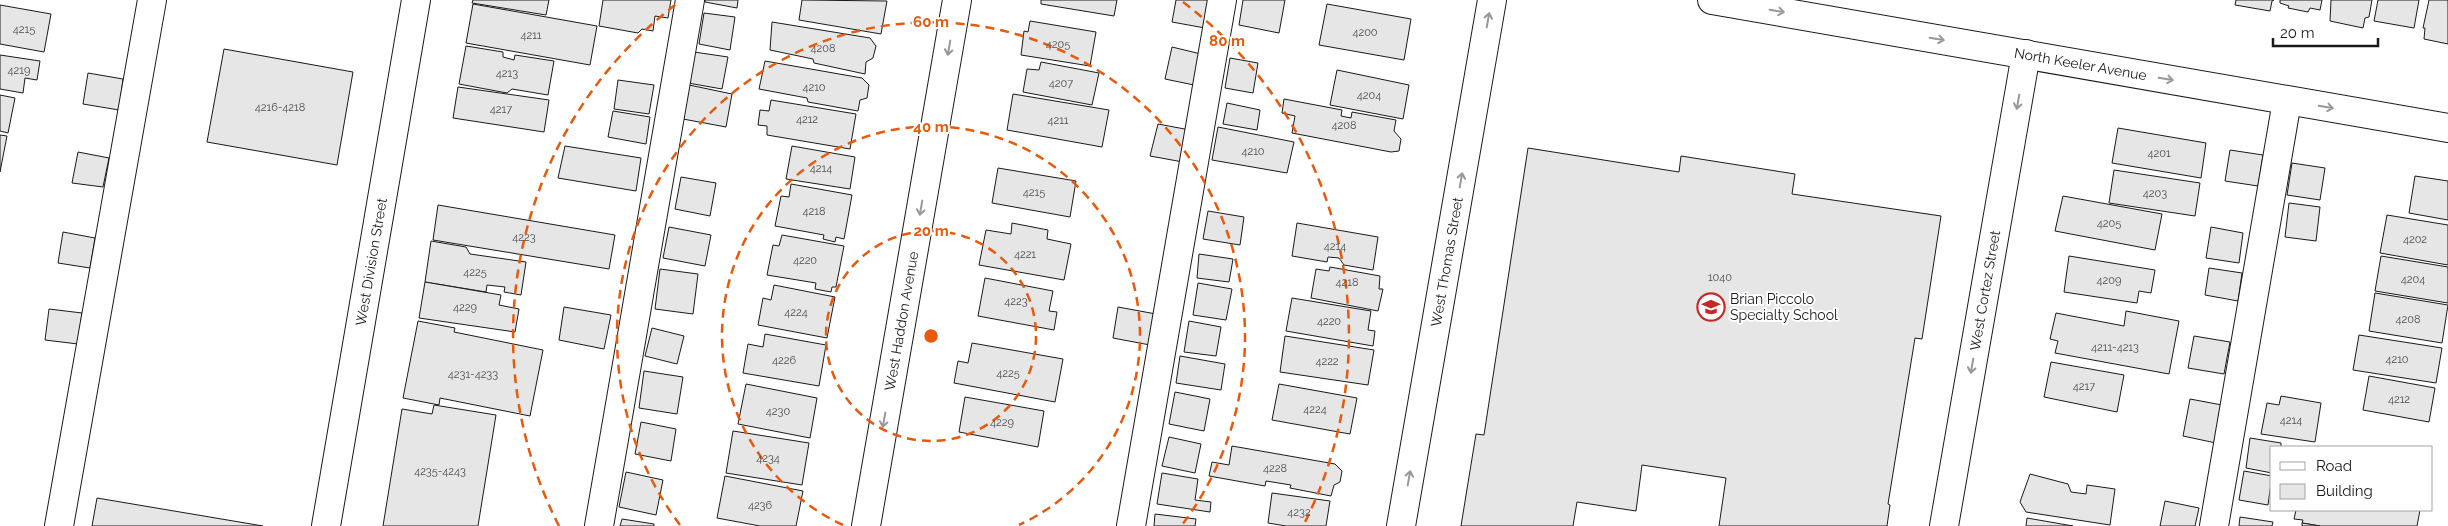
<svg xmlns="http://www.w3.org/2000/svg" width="2448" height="526" viewBox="0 0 2448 526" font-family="Raleway,sans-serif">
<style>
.building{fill:#e6e6e6;stroke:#1a1a1a}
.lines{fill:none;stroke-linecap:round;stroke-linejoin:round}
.minor-casing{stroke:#1a1a1a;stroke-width:30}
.major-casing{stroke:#1a1a1a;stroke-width:30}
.minor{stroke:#fff;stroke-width:28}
.major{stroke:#fff;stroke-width:28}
.oneway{stroke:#989898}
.ring{fill:none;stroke:#e8590c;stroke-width:2.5;stroke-dasharray:9 6}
.labels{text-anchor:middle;stroke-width:4;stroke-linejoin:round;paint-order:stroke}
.number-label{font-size:11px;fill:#4d4d4d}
.street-label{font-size:14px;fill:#1a1a1a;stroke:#fff}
.poi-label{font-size:14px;fill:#1a1a1a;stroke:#fff;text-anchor:start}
.centre{fill:#e8590c;stroke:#fff;stroke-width:2.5}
.ring-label{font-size:15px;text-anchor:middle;font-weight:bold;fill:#e8590c;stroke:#fff;stroke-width:4;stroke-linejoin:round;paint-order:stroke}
</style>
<rect width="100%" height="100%" fill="#fff"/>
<g class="building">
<polygon points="473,0 549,0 546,15 472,3"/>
<polygon points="603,0 671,0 668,18 655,16 653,31 642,29 638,33 599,26"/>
<polygon points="705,0 738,0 737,8 705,2"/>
<polygon points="802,0 887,1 881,34 799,20"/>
<polygon points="1041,0 1117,0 1114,16 1041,4"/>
<polygon points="1176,0 1210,0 1205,28 1172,22"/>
<polygon points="1243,0 1285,0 1279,33 1239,25"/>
<polygon points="2236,0 2274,0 2272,1 2270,11 2235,5"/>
<polygon points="2280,0 2322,0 2320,10 2310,8 2308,12 2288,8 2289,6 2280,3"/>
<polygon points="2331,0 2372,0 2369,17 2365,18 2363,28 2330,21"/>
<polygon points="2378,0 2419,0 2414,28 2374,21"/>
<polygon points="2429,0 2448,0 2448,44 2424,39 2425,28 2423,28"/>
<polygon points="473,4 597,26 590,65 466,43"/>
<polygon points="1327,4 1411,19 1404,60 1319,45"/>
<polygon points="0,5 51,14 44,52 0,44"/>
<polygon points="704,13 735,17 730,50 699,44"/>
<polygon points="1030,21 1096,32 1090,66 1021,55 1024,31 1028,32"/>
<polygon points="772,22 870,38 876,46 873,58 866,62 865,74 814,63 813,59 770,50"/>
<polygon points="466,46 503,52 503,57 514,60 515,55 554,61 548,95 512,89 507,93 459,84"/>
<polygon points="1172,47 1201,54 1194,85 1165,79"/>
<polygon points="224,49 353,72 337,165 207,142"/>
<polygon points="694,52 728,57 722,89 688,83"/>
<polygon points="0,55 40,61 37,80 25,78 23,93 0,89"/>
<polygon points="1230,58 1258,63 1253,93 1225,88"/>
<polygon points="765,61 862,78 869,85 867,98 860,100 858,111 808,102 807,98 759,89"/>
<polygon points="1041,62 1099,73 1092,105 1023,92 1027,69 1039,70"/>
<polygon points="1337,70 1409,85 1403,119 1330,105"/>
<polygon points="88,73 123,79 119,110 83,104"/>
<polygon points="618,80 654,85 649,114 614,109"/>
<polygon points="689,85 732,94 726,127 683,119"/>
<polygon points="458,87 549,100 544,132 453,118"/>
<polygon points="1013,94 1109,110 1102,147 1007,130"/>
<polygon points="0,95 15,98 8,133 0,131"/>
<polygon points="1284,99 1342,110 1341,116 1351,118 1352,112 1396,120 1394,131 1401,139 1399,151 1391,152 1292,133 1295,116 1282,113"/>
<polygon points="771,100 856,114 850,149 767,135 767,126 758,125 760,110 769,111"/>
<polygon points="1227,103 1260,110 1257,130 1223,124"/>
<polygon points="613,111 650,117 646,144 608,137"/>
<polygon points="1158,124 1190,130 1183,162 1150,156"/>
<polygon points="1218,127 1294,142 1287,173 1212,160"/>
<polygon points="2118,128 2206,143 2201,178 2112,163"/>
<polygon points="0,135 7,136 0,172"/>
<polygon points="565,146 641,158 636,191 558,178"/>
<polygon points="792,146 855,157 850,189 786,179"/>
<polygon points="1528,148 1679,172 1681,156 1795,174 1792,194 1941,216 1922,339 1915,338 1888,504 1890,505 1887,526 1719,526 1726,478 1642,465 1636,511 1577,502 1573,526 1461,526 1476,434 1484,435"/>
<polygon points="2230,150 2263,155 2258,186 2225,181"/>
<polygon points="78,152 109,158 103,187 72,183"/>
<polygon points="2292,163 2325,168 2320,200 2287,195"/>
<polygon points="998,168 1076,181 1070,217 992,203"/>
<polygon points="2114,170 2200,183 2195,216 2109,203"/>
<polygon points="2415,176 2448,181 2448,220 2409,213"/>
<polygon points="681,177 716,183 710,216 675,209"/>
<polygon points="791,184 852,195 844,239 836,237 835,242 823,239 824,235 775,226 781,196 789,197"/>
<polygon points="2063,196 2162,214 2155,250 2055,231"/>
<polygon points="2289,203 2320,207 2316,241 2285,237"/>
<polygon points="438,205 615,235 609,269 433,240"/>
<polygon points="1208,211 1244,217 1240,245 1203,239"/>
<polygon points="2387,215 2448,225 2448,265 2380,253"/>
<polygon points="1012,223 1048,230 1047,239 1071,244 1064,280 979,265 986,230 1011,234"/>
<polygon points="1297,223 1378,237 1373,270 1344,265 1339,258 1328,257 1327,262 1292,256"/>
<polygon points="669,227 711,235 705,266 663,258"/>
<polygon points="2211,227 2243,233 2239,263 2206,258"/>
<polygon points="63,232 95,238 90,268 58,263"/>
<polygon points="782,235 844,246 836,287 832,287 831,292 815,289 816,283 767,275 773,245 779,246"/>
<polygon points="431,241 466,247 470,254 526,262 521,295 504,292 505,287 487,285 486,292 425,282"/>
<polygon points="1199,254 1233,259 1229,282 1197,278"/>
<polygon points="2069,256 2155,270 2151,293 2139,291 2137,303 2064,292"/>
<polygon points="2381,256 2448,267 2448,303 2375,291"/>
<polygon points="1330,267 1380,276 1379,289 1383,289 1378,311 1311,298 1316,269 1329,271"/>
<polygon points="2209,268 2242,273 2238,301 2205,295"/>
<polygon points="660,269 698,274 693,314 655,309"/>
<polygon points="985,278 1053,291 1049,311 1057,312 1054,330 978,316"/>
<polygon points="425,282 501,295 499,305 519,309 515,332 419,318"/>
<polygon points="1198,283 1232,289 1226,320 1193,315"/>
<polygon points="774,285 835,297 827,338 758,325 763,298 771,300"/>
<polygon points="2375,293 2448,305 2442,343 2369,331"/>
<polygon points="1292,298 1371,311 1368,330 1375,331 1373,346 1286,331"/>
<polygon points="564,307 611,315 604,349 559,340"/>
<polygon points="1118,307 1156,314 1150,345 1113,338"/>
<polygon points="49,309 82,313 78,344 45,340"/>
<polygon points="2126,311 2179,321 2169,374 2055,353 2058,341 2050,339 2056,313 2124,326"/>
<polygon points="418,321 455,328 454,332 543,350 530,416 440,398 439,405 403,398"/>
<polygon points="1189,321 1221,327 1216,356 1184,352"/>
<polygon points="652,328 684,336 677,364 645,356"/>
<polygon points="765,334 826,345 819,386 743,373 748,344 763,347"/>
<polygon points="2359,335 2442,348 2436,383 2353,370"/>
<polygon points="1285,336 1374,350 1368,385 1280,372"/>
<polygon points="2194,336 2230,342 2224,374 2188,368"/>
<polygon points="972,343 1063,359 1055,402 954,383 958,361 968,363"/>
<polygon points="1180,356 1225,364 1221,390 1176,383"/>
<polygon points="2051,362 2124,375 2117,412 2044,397"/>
<polygon points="644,371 683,377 677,414 639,408"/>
<polygon points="2369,376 2435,388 2429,422 2363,410"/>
<polygon points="746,384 817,398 810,438 738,424"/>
<polygon points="1279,384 1357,398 1350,434 1272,420"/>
<polygon points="1175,392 1210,399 1204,431 1169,424"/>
<polygon points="2281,396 2321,403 2315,442 2261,434 2267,403 2279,405"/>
<polygon points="965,397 1044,411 1038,447 959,432"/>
<polygon points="2190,399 2222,405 2216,443 2183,436"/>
<polygon points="434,405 496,415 478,526 383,526 402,409 432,414"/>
<polygon points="641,422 676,429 671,461 635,454"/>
<polygon points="733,431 809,443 802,485 726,473"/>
<polygon points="1169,437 1201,444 1195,473 1162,466"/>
<polygon points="2250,438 2281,443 2281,447 2272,447 2272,473 2246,468"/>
<polygon points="1232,446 1335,464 1342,471 1340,482 1334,485 1331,496 1290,488 1291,485 1266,481 1265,486 1209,476 1212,462 1229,465"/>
<polygon points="2244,471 2272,476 2268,505 2239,500"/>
<polygon points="626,472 663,480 656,515 619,507"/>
<polygon points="1162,473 1198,479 1195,500 1211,502 1210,512 1157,504"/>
<polygon points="2030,474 2068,484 2071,492 2086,494 2087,485 2115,489 2110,525 2026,512 2020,502"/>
<polygon points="725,476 803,491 796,526 760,526 717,518"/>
<polygon points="1272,493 1330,501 1326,526 1286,526 1268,523"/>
<polygon points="97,498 263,526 92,526"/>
<polygon points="2165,501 2199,508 2195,526 2160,526"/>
<polygon points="2296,510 2420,510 2417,526 2320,526 2302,523 2303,520 2294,519"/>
<polygon points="1155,514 1196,519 1195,526 1154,526"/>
<polygon points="2240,517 2273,522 2272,526 2239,526"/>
<polygon points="2027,518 2073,526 2026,526"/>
<polygon points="622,519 654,524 654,526 620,526"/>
<polygon points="2302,523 2320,526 2302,526"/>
</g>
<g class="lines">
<g class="minor-casing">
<g id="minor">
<path id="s1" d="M1712,0l736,128"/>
<polyline points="59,526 152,0"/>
<polyline points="599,526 690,0"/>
<path id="s2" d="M866,526l91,-526"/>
<polyline points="1131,526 1222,0"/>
<path id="s3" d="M1401,526l91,-526"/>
<path id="s4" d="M1944,526l82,-472"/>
<polyline points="2214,526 2287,101"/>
</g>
</g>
<g class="major-casing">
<g id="major">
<path id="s5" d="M326,526l90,-526"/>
</g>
</g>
<use href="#minor" class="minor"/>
<use href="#major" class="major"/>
</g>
<defs><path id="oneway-shaft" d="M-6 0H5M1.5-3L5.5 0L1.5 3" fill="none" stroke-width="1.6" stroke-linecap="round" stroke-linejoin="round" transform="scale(1.25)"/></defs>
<g class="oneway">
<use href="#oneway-shaft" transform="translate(1777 11) rotate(10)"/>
<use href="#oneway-shaft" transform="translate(1488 20) rotate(-80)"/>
<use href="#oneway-shaft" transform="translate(1937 39) rotate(10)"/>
<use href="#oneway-shaft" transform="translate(949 48) rotate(100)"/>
<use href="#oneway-shaft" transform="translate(2166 79) rotate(10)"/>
<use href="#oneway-shaft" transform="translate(2018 102) rotate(100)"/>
<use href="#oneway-shaft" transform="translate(2326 107) rotate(10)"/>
<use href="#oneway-shaft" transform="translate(1461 180) rotate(-80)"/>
<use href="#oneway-shaft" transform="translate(921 208) rotate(100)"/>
<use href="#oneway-shaft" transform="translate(1972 366) rotate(100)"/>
<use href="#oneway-shaft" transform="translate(884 420) rotate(100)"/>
<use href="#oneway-shaft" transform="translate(1409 478) rotate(-80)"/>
</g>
<g class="ring">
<circle cx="931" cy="336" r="105"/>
<path d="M843 525A209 209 0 1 1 1019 525"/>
<path d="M680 525A314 314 0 1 1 1182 525"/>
<path d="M559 526A418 418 0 0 1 679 2M1183 2A418 418 0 0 1 1303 526"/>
</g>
<defs>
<g id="school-ring" transform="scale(1.4375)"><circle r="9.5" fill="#fff" stroke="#c62828" stroke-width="1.5"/><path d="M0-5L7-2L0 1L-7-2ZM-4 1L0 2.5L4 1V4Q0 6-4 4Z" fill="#c62828"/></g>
</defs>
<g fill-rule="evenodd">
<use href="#school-ring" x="1711" y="307"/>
</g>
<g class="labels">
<g class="number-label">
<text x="24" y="33">4215</text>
<text x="1365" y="36">4200</text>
<text x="531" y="39">4211</text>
<text x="1058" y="48">4205</text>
<text x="823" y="52">4208</text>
<text x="19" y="74">4219</text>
<text x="507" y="77">4213</text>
<text x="1061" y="87">4207</text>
<text x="814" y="91">4210</text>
<text x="1369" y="99">4204</text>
<text x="280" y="111">4216-4218</text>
<text x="501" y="113">4217</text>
<text x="807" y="123">4212</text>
<text x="1058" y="124">4211</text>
<text x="1344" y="129">4208</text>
<text x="1253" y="155">4210</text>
<text x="2159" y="157">4201</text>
<text x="821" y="172">4214</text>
<text x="1034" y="196">4215</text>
<text x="2155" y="197">4203</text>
<text x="814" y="215">4218</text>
<text x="2109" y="227">4205</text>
<text x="524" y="241">4223</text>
<text x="2415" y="243">4202</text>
<text x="1335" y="250">4214</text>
<text x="1025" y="258">4221</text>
<text x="805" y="264">4220</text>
<text x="475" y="276">4225</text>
<text x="1720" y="281">1040</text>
<text x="2413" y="283">4204</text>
<text x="2109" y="284">4209</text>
<text x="1347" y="286">4218</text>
<text x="1016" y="305">4223</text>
<text x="465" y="311">4229</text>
<text x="796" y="316">4224</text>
<text x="2408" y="323">4208</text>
<text x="1329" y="325">4220</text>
<text x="2115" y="351">4211-4213</text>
<text x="2397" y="363">4210</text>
<text x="784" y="364">4226</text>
<text x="1327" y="365">4222</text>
<text x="1008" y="377">4225</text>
<text x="473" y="378">4231-4233</text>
<text x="2084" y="390">4217</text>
<text x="2399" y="403">4212</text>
<text x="1315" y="413">4224</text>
<text x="778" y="415">4230</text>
<text x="2291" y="424">4214</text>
<text x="1002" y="426">4229</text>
<text x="768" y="462">4234</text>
<text x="1275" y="472">4228</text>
<text x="440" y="475">4235-4243</text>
<text x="760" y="509">4236</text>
<text x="1299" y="516">4232</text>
</g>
<g class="street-label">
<text dy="5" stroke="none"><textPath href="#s1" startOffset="374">North Keeler Avenue</textPath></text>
<text dy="5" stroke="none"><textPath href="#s5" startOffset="268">West Division Street</textPath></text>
<text dy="5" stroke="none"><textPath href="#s3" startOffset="268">West Thomas Street</textPath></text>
<text dy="5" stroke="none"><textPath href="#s4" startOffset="239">West Cortez Street</textPath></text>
<text dy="5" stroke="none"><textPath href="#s2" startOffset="208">West Haddon Avenue</textPath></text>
</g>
<g class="poi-label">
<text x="1730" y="304">Brian Piccolo<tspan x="1730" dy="16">Specialty School</tspan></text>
</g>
</g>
<circle cx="931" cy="336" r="8" class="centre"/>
<g class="ring-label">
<text x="931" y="27">60 m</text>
<text x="1227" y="46">80 m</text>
<text x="931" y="132">40 m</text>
<text x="931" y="236">20 m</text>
</g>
<rect x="2270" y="446" width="162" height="65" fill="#ffffff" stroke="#a3a3a3"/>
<rect x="2280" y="462" width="25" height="8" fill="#ffffff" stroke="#a3a3a3"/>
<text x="2316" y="471" font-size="15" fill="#1a1a1a">Road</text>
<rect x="2280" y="484" width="25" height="15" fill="#e6e6e6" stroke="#a3a3a3"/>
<text x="2316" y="496" font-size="15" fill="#1a1a1a">Building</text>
<path d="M2273 38v8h105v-8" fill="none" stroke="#1a1a1a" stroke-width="2.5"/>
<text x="2280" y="38" font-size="15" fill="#1a1a1a" stroke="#ffffff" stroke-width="4" paint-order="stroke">20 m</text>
</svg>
